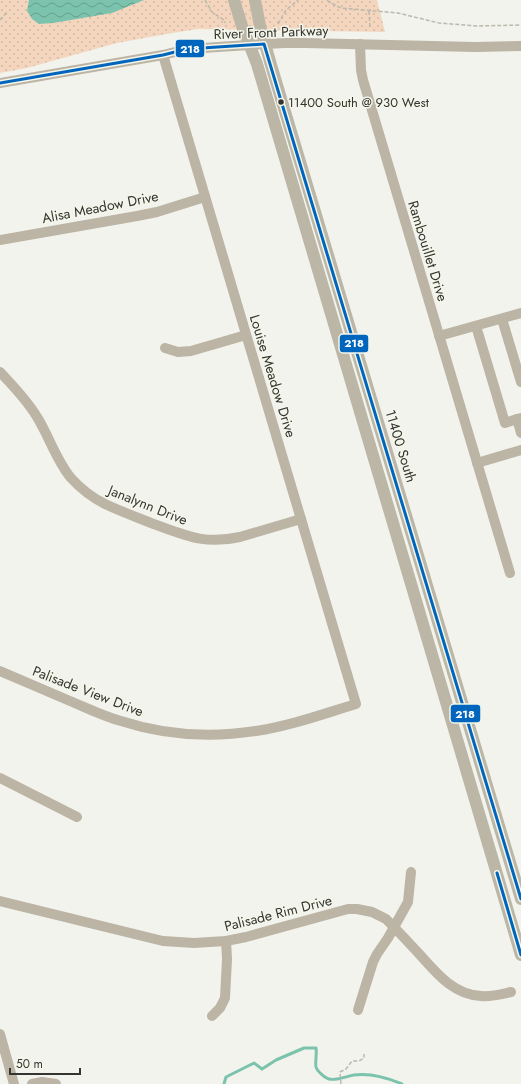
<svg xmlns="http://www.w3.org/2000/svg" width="521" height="1084" font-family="Jost,sans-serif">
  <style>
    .grass { fill: url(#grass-dots) }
    .water { fill: url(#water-waves) }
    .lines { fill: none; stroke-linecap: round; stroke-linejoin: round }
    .stream { stroke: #7cc3ad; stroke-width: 3 }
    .path { stroke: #bcb8ac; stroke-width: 1.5; stroke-dasharray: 4 2; stroke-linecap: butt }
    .minor { stroke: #bcb4a4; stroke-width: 10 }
    .major { stroke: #bcb6a6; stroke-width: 12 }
    .bus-1-casing { stroke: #f4f6ea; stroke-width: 6 }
    .bus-1 { stroke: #0065bd; stroke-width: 3 }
    .bus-dot { fill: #343430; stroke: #f4f6ea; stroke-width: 1.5 }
    .labels { text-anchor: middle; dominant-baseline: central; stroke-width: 3; stroke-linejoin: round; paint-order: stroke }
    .bus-label { font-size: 13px; fill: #343430; stroke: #f4f6ea; text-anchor: start }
    .street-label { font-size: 14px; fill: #343430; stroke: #f4f6ea }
    .line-badge { stroke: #f4f6ea; stroke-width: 1.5 }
    .badge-label { font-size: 11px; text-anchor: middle; font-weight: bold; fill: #fff }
  </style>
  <defs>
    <pattern id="grass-dots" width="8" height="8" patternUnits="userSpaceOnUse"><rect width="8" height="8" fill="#f4d6bf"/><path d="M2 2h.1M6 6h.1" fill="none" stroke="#d2b8a4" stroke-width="1.8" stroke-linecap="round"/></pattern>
    <pattern id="water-waves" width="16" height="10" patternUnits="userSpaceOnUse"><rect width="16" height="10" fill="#7cc3ad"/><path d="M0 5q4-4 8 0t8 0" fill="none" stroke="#669f8d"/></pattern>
  </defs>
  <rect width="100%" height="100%" fill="#f2f3ed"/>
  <path class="grass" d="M0 0H377L385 32 198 29 172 33 117 43 27 68 0 73Z"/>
  <path class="water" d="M29 0H144L112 13 53 23 39 24 32 19 27 11Z"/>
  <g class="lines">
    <path class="stream" d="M224 1084 226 1077 254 1063 262 1069 276 1060 304 1048H316C317 1054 315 1062 316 1067 317 1071 325 1078 329 1079 337 1081 347 1076 354 1075 369 1073 388 1078 402 1084"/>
    <g class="path">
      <path d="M205 0 212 12 224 20 225 23"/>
      <path d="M327 0 329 2 341 8 398 13 439 23 477 26 521 25"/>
      <path d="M369 11 370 29"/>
      <path d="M0 20 7 12"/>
      <path d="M278 24 286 10 298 0"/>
      <path d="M341 1084 340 1072 346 1069 352 1061H359L364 1058V1054"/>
    </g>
    <g class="minor">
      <path d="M360 44 361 70 363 80 510 573"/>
      <path d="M0 83 163 55 187 49 249 45 284 43H305L475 47 521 46"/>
      <path d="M0 240 137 216 157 212 205 197"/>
      <path d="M502 319 521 382"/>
      <path d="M476 326 505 423 517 419"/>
      <path d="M439 336 521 313"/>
      <path d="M165 348 178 352 191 351 246 335"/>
      <path d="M0 372C13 386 27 400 37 417 49 436 56 460 71 478 81 489 93 498 105 504 120 511 136 517 151 523 185 535 203 545 240 537L301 519"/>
      <path d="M521 418 517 419 521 433"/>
      <path d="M477 463 521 450"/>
      <path d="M0 671C23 681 47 691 70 701 87 708 103 716 121 721 164 735 211 738 256 731 290 726 323 714 356 704L163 55"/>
      <path d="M0 778 77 817"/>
      <path d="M0 901 163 941 194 943 226 941 246 937 348 909H357L372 912 386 919C398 931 410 944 422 957 438 975 455 995 481 996 491 997 502 994 511 992"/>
      <path d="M358 1010 373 962 377 954 388 938 408 902 411 872"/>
      <path d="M212 1016 220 1008 225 998 227 959 226 941"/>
      <path d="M0 1034 14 1084"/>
      <path d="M32 1084 42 1082 56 1084"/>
    </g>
    <g class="major">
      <path d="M234 0 242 26 257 64 521 955"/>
      <path d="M255 0 260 26 271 65 521 899"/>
    </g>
    <g class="bus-1-casing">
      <g id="bus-1">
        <path d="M0 83 163 55 187 49 264 44 521 899"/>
        <path d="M497 873 521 955"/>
      </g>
    </g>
    <use href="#bus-1" class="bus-1"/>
  </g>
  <circle class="bus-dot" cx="281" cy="102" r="3.5"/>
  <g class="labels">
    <g class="bus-label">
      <text x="288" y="102">11400 South @ 930 West</text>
    </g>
    <g class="street-label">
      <text transform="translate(271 32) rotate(-2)">River Front Parkway</text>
      <text transform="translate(100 207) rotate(-11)">Alisa Meadow Drive</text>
      <text transform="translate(428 251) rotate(73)">Rambouillet Drive</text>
      <text transform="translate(273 376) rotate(73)">Louise Meadow Drive</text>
      <text transform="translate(401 446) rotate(73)">11400 South</text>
      <text transform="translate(148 505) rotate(22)">Janalynn Drive</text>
      <text transform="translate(88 691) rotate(21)">Palisade View Drive</text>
      <text transform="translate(278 913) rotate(-14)">Palisade Rim Drive</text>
    </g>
  </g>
  <g class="line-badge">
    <rect x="175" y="39" width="30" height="19" rx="4" fill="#0065bd"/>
    <rect x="339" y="334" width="30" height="19" rx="4" fill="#0065bd"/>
    <rect x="450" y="704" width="31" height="19" rx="4" fill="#0065bd"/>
  </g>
  <g class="badge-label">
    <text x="190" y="53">218</text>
    <text x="354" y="347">218</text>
    <text x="465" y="718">218</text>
  </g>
  <path d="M10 1068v6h70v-6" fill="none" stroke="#343430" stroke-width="2"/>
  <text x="16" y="1068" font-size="12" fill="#343430" stroke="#f4f6ea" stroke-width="3" paint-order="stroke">50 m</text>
</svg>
